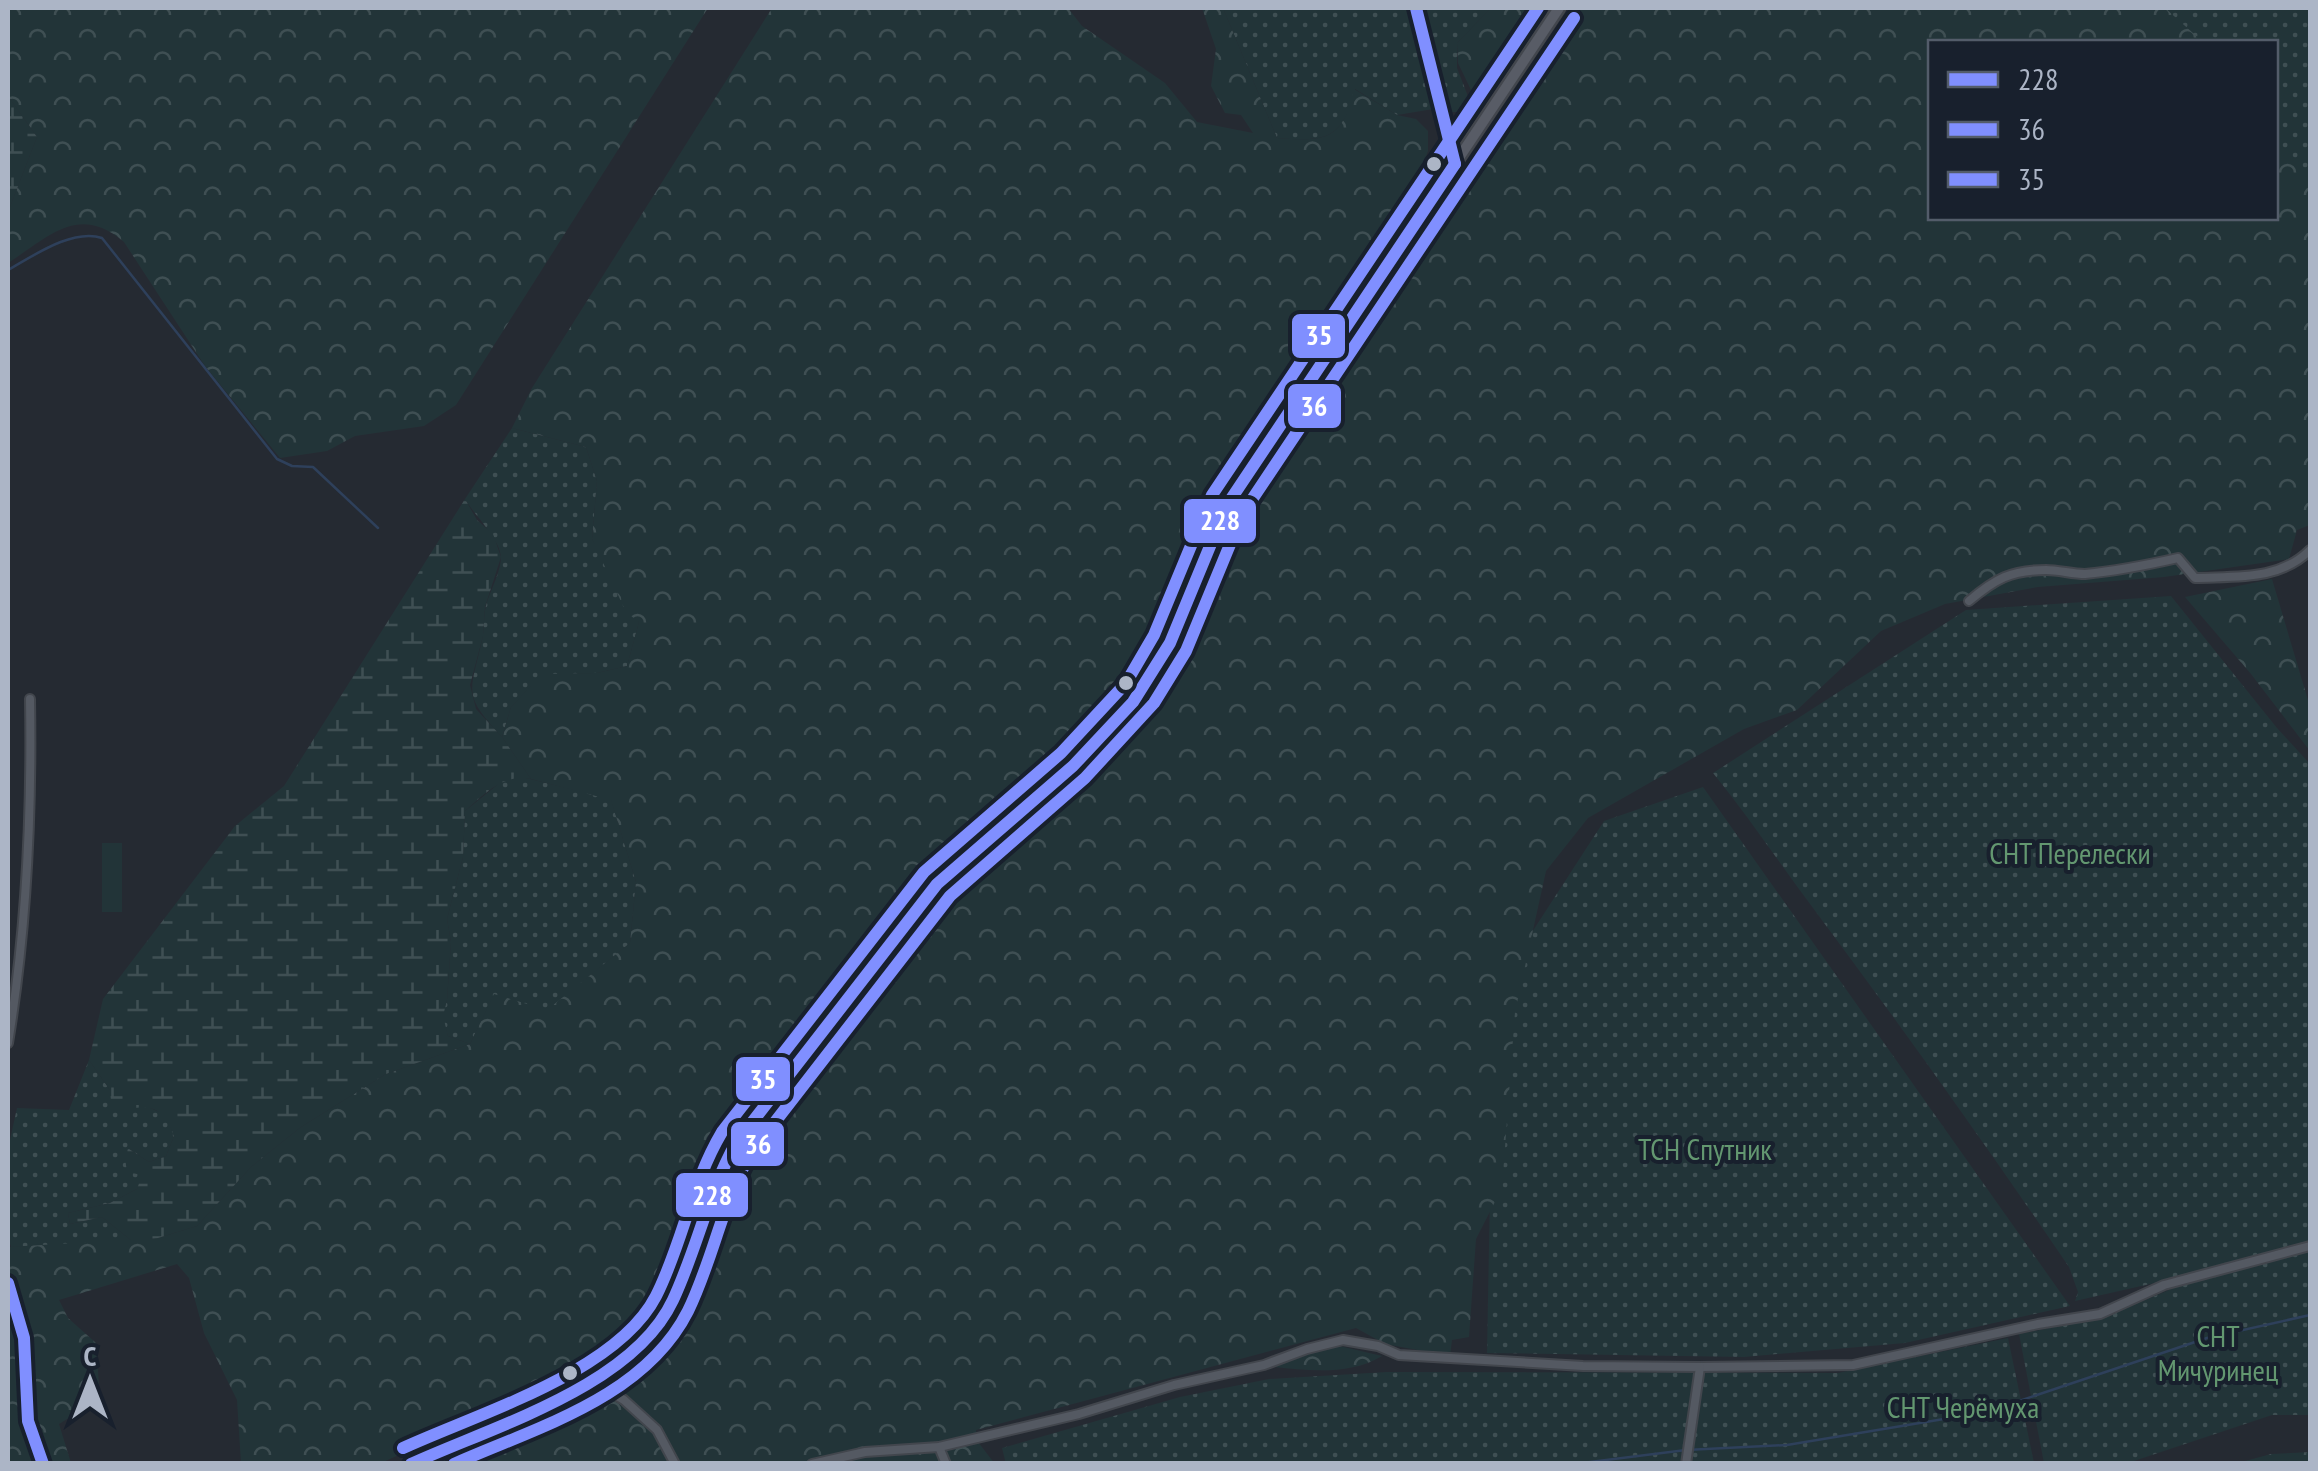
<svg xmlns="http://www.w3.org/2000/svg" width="2318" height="1471" font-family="'PT Sans Narrow',sans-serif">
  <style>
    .grass { fill: url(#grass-dots) }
    .forest { fill: url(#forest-crowns) }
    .wetland { fill: url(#wetland-marsh) }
    .park { fill: #223438 }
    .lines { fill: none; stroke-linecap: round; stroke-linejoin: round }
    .stream { stroke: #2e405b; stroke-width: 2.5 }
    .minor-casing { stroke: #42464d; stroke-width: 12 }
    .tertiary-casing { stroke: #42464d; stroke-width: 14 }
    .secondary-casing { stroke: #42464d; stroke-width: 15 }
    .minor { stroke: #545962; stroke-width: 8 }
    .tertiary { stroke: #545962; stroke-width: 9 }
    .secondary { stroke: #585c66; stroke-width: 10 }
    .bus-1-casing { stroke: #18202d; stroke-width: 20 }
    .bus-2-casing { stroke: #18202d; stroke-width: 20 }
    .bus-3-casing { stroke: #18202d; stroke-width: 20 }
    .bus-1 { stroke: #808fff; stroke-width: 12 }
    .bus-2 { stroke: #808fff; stroke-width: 12 }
    .bus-3 { stroke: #808fff; stroke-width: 12 }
    .bus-dot { fill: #acb5c6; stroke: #18202d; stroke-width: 4 }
    .labels { text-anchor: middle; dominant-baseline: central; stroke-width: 8; stroke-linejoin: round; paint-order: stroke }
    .park-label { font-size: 30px; fill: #639770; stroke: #18202d }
    .line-badge { stroke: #18202d; stroke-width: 4 }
    .badge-label { font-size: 28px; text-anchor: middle; font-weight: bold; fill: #fff }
  </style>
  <defs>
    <pattern id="grass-dots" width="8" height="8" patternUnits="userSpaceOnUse" patternTransform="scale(2.5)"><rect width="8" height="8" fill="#223438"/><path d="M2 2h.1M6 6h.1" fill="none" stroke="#3f4f53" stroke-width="1.8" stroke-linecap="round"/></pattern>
    <pattern id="forest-crowns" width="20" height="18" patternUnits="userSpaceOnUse" patternTransform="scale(2.5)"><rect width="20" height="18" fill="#223438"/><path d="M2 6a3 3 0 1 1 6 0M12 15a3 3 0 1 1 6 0" fill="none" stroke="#3f4f53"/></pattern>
    <pattern id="wetland-marsh" width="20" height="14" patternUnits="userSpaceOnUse" patternTransform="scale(2.5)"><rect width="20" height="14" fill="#223438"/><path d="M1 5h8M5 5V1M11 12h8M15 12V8" fill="none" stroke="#3f4f53"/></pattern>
  </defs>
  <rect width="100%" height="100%" fill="#252a32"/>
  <g class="grass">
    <path d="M1223 8H1409L1433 109 1397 115 1355 89C1343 140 1325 142 1277 138Z"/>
    <path d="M1424 8H1491L1457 43V68L1474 112H1451Z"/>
    <path d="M2162 8H2310V194L2276 151V42H2189Z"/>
    <path d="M512 428 586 447 597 481 592 539 639 622 627 666 597 673 542 675 511 707 502 737C462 694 470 694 482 640 485 627 483 614 487 602 491 589 501 571 501 557 500 539 475 516 465 499Z"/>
    <path d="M2171 596 2277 728 2310 764V1241L2274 1256 2075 1301 2078 1292 2069 1267C1986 1145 1901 1026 1813 908 1779 863 1749 817 1713 773L1966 610Z"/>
    <path d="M518 776 611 799 636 882 630 943 547 1011 494 995 470 1044 448 1036 442 1016 447 1000 451 942 447 919 463 857 465 811 502 781Z"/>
    <path d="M1703 787 2070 1306 1905 1343 1744 1357 1487 1353 1490 1194 1523 946 1604 821Z"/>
    <path d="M89 1060 110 1090 166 1115 174 1136 166 1156 149 1162 129 1149 139 1173 143 1175 137 1189 110 1203 68 1213 70 1224 102 1217 132 1241 11 1247 8 1237V1149L17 1108 69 1110Z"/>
    <path d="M2310 1249V1415H2272L2128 1463H2044L2019 1334 2103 1318 2195 1279Z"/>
    <path d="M2008 1338 2034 1463 1006 1464 1002 1448 1180 1397 1269 1379 1387 1372 1838 1373Z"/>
  </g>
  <g class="forest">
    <path d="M8 8H708L456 405 424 426 355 436 327 451 280 458 205 366 124 242C78 203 49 237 8 263V212L37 137 8 96Z"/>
    <path d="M772 8H1068L1082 26 1165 83 1197 122 1253 133 1241 115 1225 113 1211 86 1216 49 1202 8H1223L1277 138C1326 142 1343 140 1354 89L1397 115 1416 119 1428 131V151L1395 238 1203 515 1117 701 1072 747 933 866 802 1045 722 1146 699 1190 673 1284 655 1317 634 1345 553 1385 381 1463H241L237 1400 204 1333 189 1278 177 1264 59 1300 68 1318 96 1343 100 1399 59 1424 71 1463H8V1247L158 1238 197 1226 251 1167 301 1127 386 1074 470 1044 494 994 547 1010 630 943 636 882 611 800 531 779 502 737 511 707 542 674 597 673 627 666 639 622 626 612 592 539 597 481 586 447 512 428 532 388Z"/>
    <path d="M1491 8H1541L1482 96 1472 92 1458 63 1457 43Z"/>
    <path d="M1571 8H2165L2203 42H1930V218H2276V138L2310 186V525L2297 530 2289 559 2164 577 2038 587 1945 604 1881 631 1797 710 1744 729 1588 818 1546 871 1515 1012 1502 1188 1476 1239 1469 1337 1452 1340 1450 1356 1385 1344 1356 1328 976 1430 978 1442 995 1464 678 1463 659 1428 617 1392C644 1366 669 1332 684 1297 705 1247 716 1193 743 1146L941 899 1016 837 1139 721 1179 656 1199 615 1242 508Z"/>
    <path d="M2272 579 2310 707V751L2251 674 2185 597Z"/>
    <path d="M1331 1344 1382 1356C1351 1375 1310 1371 1275 1367Z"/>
    <path d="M610 1395 623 1403 655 1433 671 1463 436 1464 562 1406Z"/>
    <path d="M2310 1452V1463H2238L2271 1454Z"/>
  </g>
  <g class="wetland">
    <path d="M8 96 37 137 8 212Z"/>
    <path d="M465 499 477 520 493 534 501 557 485 607 483 636 470 685 476 709 502 737 531 779C503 773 485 794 465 811L463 857 447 919 451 942 447 1000 443 1016 448 1036 470 1044 386 1074 301 1127 251 1167 197 1226 158 1238 132 1241 102 1217 70 1224 68 1213 110 1203 137 1189 142 1175 127 1172 124 1151 129 1149 149 1162 166 1156 174 1136C160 1099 146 1107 112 1111L110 1090 89 1060 103 999 235 826 284 786Z"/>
  </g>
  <rect class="park" x="102" y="843" width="20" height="69"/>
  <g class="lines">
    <g class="stream">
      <path d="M8 270C33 256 73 228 102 238L277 459 292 466 313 467 378 528"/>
      <path d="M1574 1464 1686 1450 1787 1445 1962 1416 2013 1403 2207 1338 2310 1315"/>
    </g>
    <g class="minor-casing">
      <g id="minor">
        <path d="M1969 601C1995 579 2011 570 2046 570 2059 570 2072 574 2085 574 2117 571 2147 565 2178 558L2195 578C2236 576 2279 581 2310 550"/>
        <path d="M8 1043C27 928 32 815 30 699"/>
        <path d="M8 1283C14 1304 23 1324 25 1346 28 1388 20 1426 43 1464"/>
        <path d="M1700 1367 1853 1365 2038 1324 2100 1314 2164 1285 2310 1246"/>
        <path d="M594 1382 624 1400 657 1430 675 1464"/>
        <path d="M939 1447 946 1464"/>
        <path d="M812 1464 865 1452 939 1447 1079 1414 1174 1385 1264 1365 1307 1349 1343 1340 1378 1346 1399 1355 1583 1366 1700 1367 1686 1464"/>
      </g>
    </g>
    <g class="tertiary-casing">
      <path id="tertiary" d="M1416 8 1455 164"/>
    </g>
    <g class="secondary-casing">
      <path id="secondary" d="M410 1464C445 1448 480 1433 516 1417 577 1390 644 1367 673 1301 696 1249 705 1192 736 1143L937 884 1073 766 1111 728 1140 693 1170 643 1227 505 1559 8"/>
    </g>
    <use href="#minor" class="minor"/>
    <use href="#tertiary" class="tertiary"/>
    <use href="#secondary" class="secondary"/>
    <g class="bus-1-casing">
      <g id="bus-1">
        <path d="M1416 8 1455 164"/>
        <path d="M8 1283 24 1338 28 1421 43 1464"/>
        <path d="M411 1464C494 1426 633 1386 673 1300 697 1249 708 1193 736 1143L937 884 1073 766 1133 702 1170 643 1227 505 1455 164"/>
      </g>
    </g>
    <g class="bus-2-casing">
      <path id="bus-2" d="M454 1464C537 1427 644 1398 688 1311 713 1260 722 1203 751 1153L950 896 1085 778 1154 703 1186 651 1243 513 1574 18"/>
    </g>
    <g class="bus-3-casing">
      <path id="bus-3" d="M403 1448C479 1413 617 1372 656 1296 683 1243 691 1184 722 1132L924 872 1061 753 1126 683 1154 635 1212 495 1538 8"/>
    </g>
    <use href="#bus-1" class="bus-1"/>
    <use href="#bus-2" class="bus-2"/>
    <use href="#bus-3" class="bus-3"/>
  </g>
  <g class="bus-dot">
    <circle cx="1434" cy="164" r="9"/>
    <circle cx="1126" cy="683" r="9"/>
    <circle cx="570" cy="1373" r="9"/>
  </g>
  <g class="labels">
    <g class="park-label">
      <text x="2070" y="852">СНТ Перелески</text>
      <text x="1705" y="1148">ТСН Спутник</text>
      <text x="2218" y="1335">СНТ<tspan x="2218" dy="34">Мичуринец</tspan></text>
      <text x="1963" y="1406">СНТ Черёмуха</text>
    </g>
  </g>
  <g class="line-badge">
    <rect x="1290" y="312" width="57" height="48" rx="10" fill="#808fff"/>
    <rect x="1286" y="382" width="57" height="48" rx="10" fill="#808fff"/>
    <rect x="1182" y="497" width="76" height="48" rx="10" fill="#808fff"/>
    <rect x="734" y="1055" width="58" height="48" rx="10" fill="#808fff"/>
    <rect x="729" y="1120" width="57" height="48" rx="10" fill="#808fff"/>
    <rect x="674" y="1171" width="76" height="48" rx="10" fill="#808fff"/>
  </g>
  <g class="badge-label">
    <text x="1319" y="345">35</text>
    <text x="1314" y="416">36</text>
    <text x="1220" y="530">228</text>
    <text x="763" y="1089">35</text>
    <text x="758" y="1154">36</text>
    <text x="712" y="1205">228</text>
  </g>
  <rect width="2318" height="1471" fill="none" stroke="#acb5c6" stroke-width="20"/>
  <rect x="1928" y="40" width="350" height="180" fill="#18202d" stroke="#535c6a" stroke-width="2.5"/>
  <rect x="1948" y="72" width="50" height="15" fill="#808fff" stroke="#535c6a" stroke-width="2.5"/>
  <text x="2018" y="90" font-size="30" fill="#acb5c6">228</text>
  <rect x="1948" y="122" width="50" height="15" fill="#808fff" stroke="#535c6a" stroke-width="2.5"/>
  <text x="2018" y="140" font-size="30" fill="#acb5c6">36</text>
  <rect x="1948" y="172" width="50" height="15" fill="#808fff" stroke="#535c6a" stroke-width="2.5"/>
  <text x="2018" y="190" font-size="30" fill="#acb5c6">35</text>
  <g transform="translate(90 1381)" stroke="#18202d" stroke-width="8" paint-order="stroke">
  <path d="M0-8L18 38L0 25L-18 38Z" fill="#acb5c6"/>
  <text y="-15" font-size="28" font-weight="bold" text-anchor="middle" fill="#acb5c6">С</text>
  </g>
</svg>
